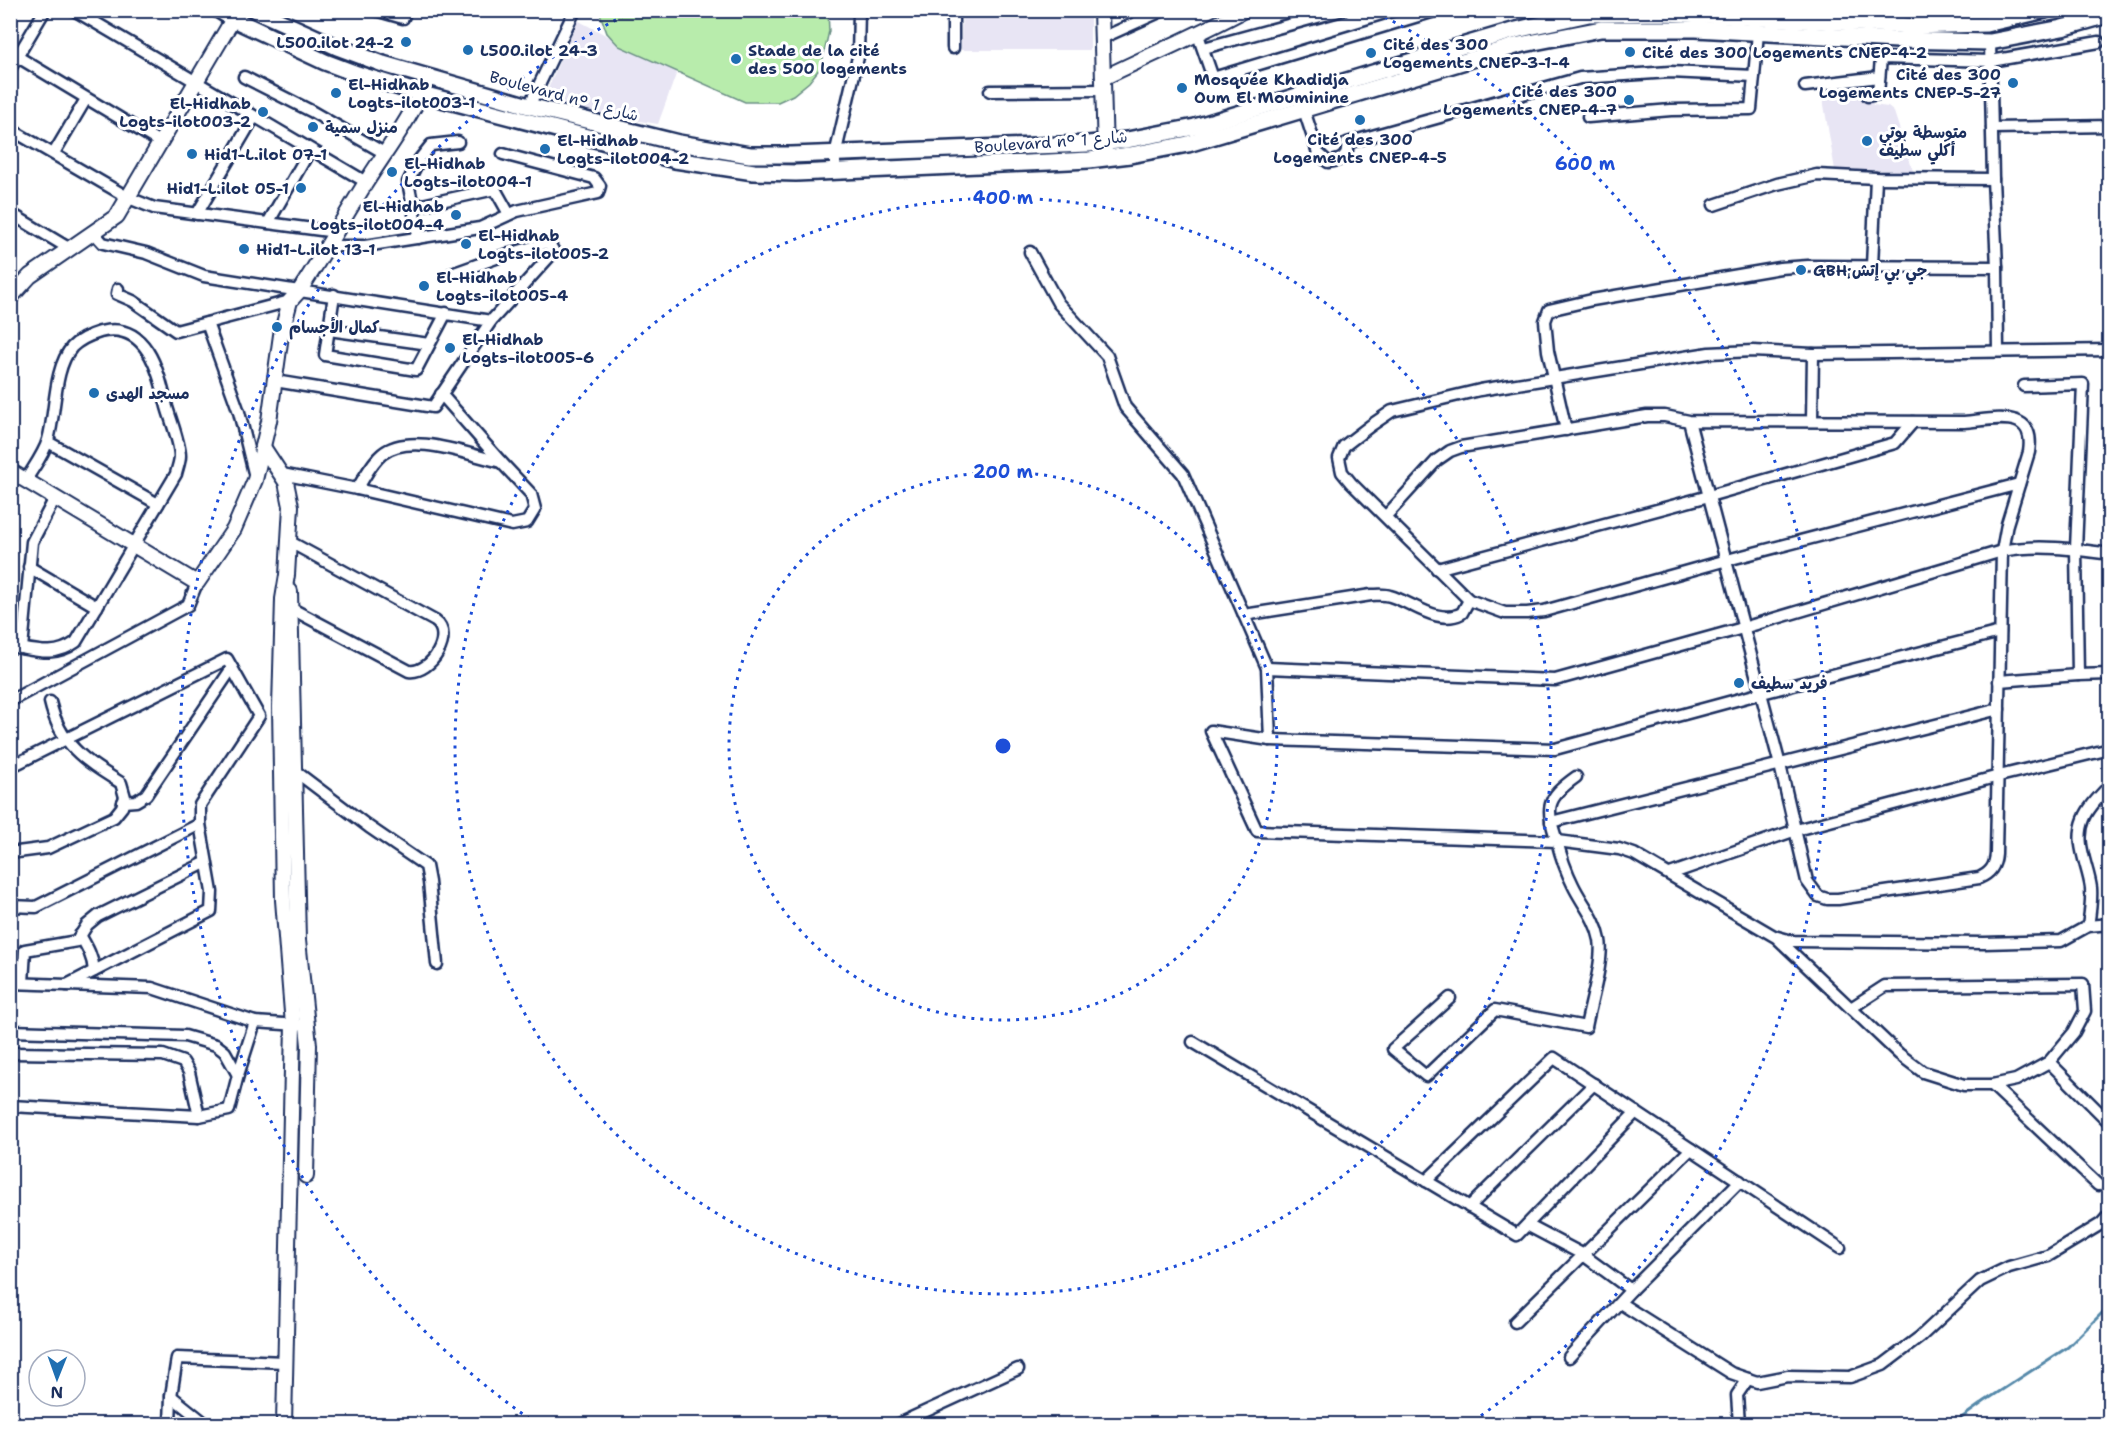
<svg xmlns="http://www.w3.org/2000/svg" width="2120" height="1435" font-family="'Shantell Sans','Playpen Sans Arabic',sans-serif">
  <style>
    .built { fill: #e8e5f4 }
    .green { fill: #b8ecac; stroke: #6a8e85; stroke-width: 1.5 }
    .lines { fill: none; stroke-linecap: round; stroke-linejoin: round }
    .stream { stroke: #5589aa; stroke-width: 3 }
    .minor-casing { stroke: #1b2f5e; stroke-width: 15 }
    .tertiary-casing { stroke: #1b2f5e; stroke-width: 18 }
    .secondary-casing { stroke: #1b2f5e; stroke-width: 20 }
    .minor { stroke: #fff; stroke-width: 10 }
    .tertiary { stroke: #fff; stroke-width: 14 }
    .secondary { stroke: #fff; stroke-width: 15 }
    .ring { fill: none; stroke: #1d4ed8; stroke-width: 3; stroke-dasharray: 3 6 }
    .poi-dot { fill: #1f6fb2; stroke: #fff; stroke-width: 2 }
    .labels { text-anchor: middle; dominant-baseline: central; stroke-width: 6; stroke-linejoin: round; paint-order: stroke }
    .poi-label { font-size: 16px; font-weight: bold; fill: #1b2f5e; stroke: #fff; text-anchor: start }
    .street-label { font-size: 16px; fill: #1b2f5e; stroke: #fff }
    .centre { fill: #1d4ed8; stroke: #fff; stroke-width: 3 }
    .ring-label { font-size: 18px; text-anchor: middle; font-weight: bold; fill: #1d4ed8; stroke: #fff; stroke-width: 6; stroke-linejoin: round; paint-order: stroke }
  </style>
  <rect width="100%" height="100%" fill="#fff"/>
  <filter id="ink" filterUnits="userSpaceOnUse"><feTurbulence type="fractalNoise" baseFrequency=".0167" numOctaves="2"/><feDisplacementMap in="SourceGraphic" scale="12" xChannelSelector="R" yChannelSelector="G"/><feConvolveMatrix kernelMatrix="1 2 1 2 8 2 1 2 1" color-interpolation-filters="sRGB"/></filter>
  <g filter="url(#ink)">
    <g class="built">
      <path d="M962 11H1090V50H961Z"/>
      <path d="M577 20 642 54 678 69 658 124 541 105Z"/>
      <path d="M1870 93 1873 105 1888 107 1894 112 1913 171 1835 170 1823 99Z"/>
    </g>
    <path class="green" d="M599 11H828L829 31 821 67 809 82 793 95 778 102H745L619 46 607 33Z"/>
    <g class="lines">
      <path class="stream" d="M1953 1424 1985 1401 2068 1347 2110 1305"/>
      <g class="minor-casing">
        <g id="minor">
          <path d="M74 10 366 182"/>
          <path d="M375 10 403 18 406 10"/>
          <path d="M953 10V48"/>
          <path d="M1198 35 1213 78 1438 10"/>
          <path d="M1102 38 1164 10"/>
          <path d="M1204 48 1343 10"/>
          <path d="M18 57 161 143"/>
          <path d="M10 69 45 10"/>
          <path d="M244 77 311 111 386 154"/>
          <path d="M1805 86 1879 77"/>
          <path d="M990 91 1104 90"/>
          <path d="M1868 96 1878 94 1881 58 1991 61 2099 42"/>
          <path d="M529 106 575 10"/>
          <path d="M1304 110 1318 153 1328 162C1341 161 1349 157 1347 143L1580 78 1670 72 1754 76"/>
          <path d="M1588 117 1671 110 1751 109 1758 33"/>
          <path d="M1992 128 2110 126"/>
          <path d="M10 129 129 198 154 208 336 232"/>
          <path d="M54 153 86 99"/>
          <path d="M835 173V155L858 57 859 10"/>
          <path d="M1993 179 1997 267"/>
          <path d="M1714 205 1777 184 1817 175 1876 178 1993 179 1990 42"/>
          <path d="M413 207 408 182 419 160 431 145 458 142"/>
          <path d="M10 213 70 249"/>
          <path d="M197 214 254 117"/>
          <path d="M268 223 310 150"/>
          <path d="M94 233 103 243 146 253 204 276 491 321 433 407 275 381"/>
          <path d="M418 238 413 207 495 189 509 214"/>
          <path d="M328 246H365L480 228 517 211 598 193 600 186 594 178 503 154"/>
          <path d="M1030 252 1058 303 1107 356 1125 407 1183 474 1267 668 1270 740 1211 731 1257 831 1557 841C1561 857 1566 871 1573 885 1582 904 1596 918 1600 940 1604 960 1590 1005 1586 1027L1495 1010 1426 1076 1393 1049 1450 998"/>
          <path d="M1872 266 1876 178"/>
          <path d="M446 276 499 257 546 243 550 245 553 250 550 256 491 321"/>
          <path d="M118 289 117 294 133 301 176 331 290 301"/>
          <path d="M334 295 325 355 416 370 446 313"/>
          <path d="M207 323 239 412 255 477"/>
          <path d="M329 330 429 344"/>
          <path d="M2024 386 2083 384 2076 549 2078 675 2110 674"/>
          <path d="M1812 420 1813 354"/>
          <path d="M1566 430 1548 351 1545 321 1549 310 1592 300 1780 268 1808 266 1997 267 1998 351"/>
          <path d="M48 442 158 504"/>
          <path d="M282 474 357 489 512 525 527 522 535 509 531 494 501 462 441 394"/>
          <path d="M2019 484 1727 560 1544 611 1527 613H1505L1469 600 1351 483 1342 472 1339 458 1344 446 1370 426 1392 411 1480 390 1709 353 1753 351 1813 354 2110 350"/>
          <path d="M357 489C365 477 371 463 382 454 410 431 468 455 501 462"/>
          <path d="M1386 516 1437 460 1450 451 1461 447 1647 416H1665L1689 421 1964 422C1993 420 2036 407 2029 452L2007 524 2002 551 1996 854C1995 867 1990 873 1979 878L1838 899H1827L1818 896 1807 881 1780 765 1689 421"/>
          <path d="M290 542 435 621C455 635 431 674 409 671L292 609"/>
          <path d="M29 567 97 607"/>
          <path d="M1437 569 1709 496 1895 443 1913 422"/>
          <path d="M1244 615 1371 595C1377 595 1384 594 1390 596 1412 602 1438 626 1462 613L1469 600"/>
          <path d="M10 646C35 650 54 658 76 642L176 474C177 469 180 462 180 456 180 443 171 421 167 407 159 374 148 320 100 332 90 335 80 339 72 347 53 369 56 413 48 440 44 454 33 468 26 480"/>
          <path d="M22 648 32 542 55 498"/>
          <path d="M1267 668 1555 680 1743 628 2002 551C2037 544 2074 549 2110 554"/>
          <path d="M1999 681 2078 675"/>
          <path d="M10 701 188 605 197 583"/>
          <path d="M1270 740 1555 749 1762 693 2000 632"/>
          <path d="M10 767 227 659 259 716 200 805V824L212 892 211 911 67 985"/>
          <path d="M295 771 369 827 426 866 429 882 437 964"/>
          <path d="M1576 777C1545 799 1546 808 1557 841L1619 849 1634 854 1774 936 1792 941 1984 943 2061 941 2088 926C2090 913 2092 901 2091 888 2088 865 2074 843 2084 819 2089 806 2101 795 2110 785"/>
          <path d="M123 802 136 801 146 795 232 668"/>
          <path d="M1551 822 1999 709"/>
          <path d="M10 853 48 848 114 817 122 807 125 797 121 783C86 761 60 746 50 702"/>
          <path d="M1670 874 1796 830 1999 776 2110 749"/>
          <path d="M10 906 36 907 200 824"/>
          <path d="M2088 926 2110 924"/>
          <path d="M80 935C87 947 93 957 94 971"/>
          <path d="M1777 938 1899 1054 1923 1072 1964 1085H1992L2016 1080 2049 1062 2074 1032 2085 1011 2083 984 1885 986 1851 1008"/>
          <path d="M10 983 152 988 255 1022 298 1025"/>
          <path d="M23 983 25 950 77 941 87 925 98 916 205 863"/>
          <path d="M10 1031 185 1036 216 1045 225 1052 238 1075"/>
          <path d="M1193 1042 1517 1235 1636 1112"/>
          <path d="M10 1053 163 1055 183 1062 189 1072 199 1116"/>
          <path d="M2049 1062 2110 1123"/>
          <path d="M1992 1085 2098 1185"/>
          <path d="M10 1106 199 1116 229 1110 238 1075 255 1022"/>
          <path d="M1426 1181 1554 1058 1840 1248"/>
          <path d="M1469 1207 1594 1084"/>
          <path d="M1527 1225 1582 1254 1631 1290"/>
          <path d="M1620 1303 1731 1373 1757 1382 1788 1376 1850 1377 1883 1365 1920 1337 1980 1281 2009 1267 2048 1256 2101 1224 2110 1214"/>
          <path d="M1515 1322 1691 1149"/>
          <path d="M1569 1357 1631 1290 1740 1181"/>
          <path d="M171 1396 206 1424"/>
          <path d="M170 1424 171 1396 177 1358 285 1362"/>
          <path d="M898 1424 1018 1369"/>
          <path d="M1739 1424 1737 1395 1748 1379"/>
        </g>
      </g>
      <g class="tertiary-casing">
        <g id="tertiary">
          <path d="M1101 10 1105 153"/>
          <path d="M1103 78C1150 55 1198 35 1244 10"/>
          <path d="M10 298 30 276 117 216 233 19V10"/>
          <path d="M263 447 286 482 291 506 287 575 283 599 280 707 283 900 293 1025 284 1424"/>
          <path d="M10 471 197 583 234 529 255 480 269 421 281 335 290 301 300 290C323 255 343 219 365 184 387 149 413 116 428 77"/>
          <path d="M290 591 298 940 309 1045 306 1176"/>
        </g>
      </g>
      <g class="secondary-casing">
        <g id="secondary">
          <path d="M219 10 233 19 325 62 357 74 422 94 675 160 754 172 796 173 1049 162 1089 160 1130 155 1188 144 1519 45 1601 29H1696L1897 40 1990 42 2062 28 2108 15"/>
          <path d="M255 10 337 47 383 64 529 106 679 143 750 155H791L1088 144 1127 140 1195 127 1465 45 1516 30 1589 14 1666 13 1911 26 1986 24 2045 10"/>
        </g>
      </g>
      <use href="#minor" class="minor"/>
      <use href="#tertiary" class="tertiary"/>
      <use href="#secondary" class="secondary"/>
    </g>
  </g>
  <g class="ring">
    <circle cx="1003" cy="746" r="274"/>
    <circle cx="1003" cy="746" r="548"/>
    <path d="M537 1424A823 823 0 0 1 629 13M1377 13A823 823 0 0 1 1469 1424"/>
  </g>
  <g class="poi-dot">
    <circle cx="406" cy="42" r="6"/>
    <circle cx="468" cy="50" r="6"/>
    <circle cx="1630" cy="52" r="6"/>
    <circle cx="1371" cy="53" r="6"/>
    <circle cx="736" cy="59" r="6"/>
    <circle cx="2013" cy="83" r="6"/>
    <circle cx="1182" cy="88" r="6"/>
    <circle cx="336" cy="93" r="6"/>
    <circle cx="1629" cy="100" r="6"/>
    <circle cx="263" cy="112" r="6"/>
    <circle cx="1360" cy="120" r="6"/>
    <circle cx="313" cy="127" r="6"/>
    <circle cx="1867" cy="141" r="6"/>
    <circle cx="545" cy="149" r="6"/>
    <circle cx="192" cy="154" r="6"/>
    <circle cx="392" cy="172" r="6"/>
    <circle cx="301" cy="188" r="6"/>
    <circle cx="456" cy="215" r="6"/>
    <circle cx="466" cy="244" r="6"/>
    <circle cx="244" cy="249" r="6"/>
    <circle cx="1801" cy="270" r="6"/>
    <circle cx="424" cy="286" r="6"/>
    <circle cx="277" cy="327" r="6"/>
    <circle cx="450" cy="348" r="6"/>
    <circle cx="94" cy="393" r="6"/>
    <circle cx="1739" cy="683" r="6"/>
  </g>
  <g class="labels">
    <g class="poi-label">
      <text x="394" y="42" text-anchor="end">L500.ilot 24-2</text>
      <text x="1383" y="44">Cité des 300<tspan x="1383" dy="18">Logements CNEP-3-1-4</tspan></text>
      <text x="480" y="50">L500.ilot 24-3</text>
      <text x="748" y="50">Stade de la cité<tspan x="748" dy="18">des 500 logements</tspan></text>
      <text x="1642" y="52">Cité des 300 Logements CNEP-4-2</text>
      <text x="2001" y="74" text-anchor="end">Cité des 300<tspan x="2001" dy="18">Logements CNEP-5-27</tspan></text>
      <text x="1194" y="79">Mosquée Khadidja<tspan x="1194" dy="18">Oum El Mouminine</tspan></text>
      <text x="348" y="84">El-Hidhab<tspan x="348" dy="18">Logts-ilot003-1</tspan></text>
      <text x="1617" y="91" text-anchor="end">Cité des 300<tspan x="1617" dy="18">Logements CNEP-4-7</tspan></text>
      <text x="251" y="103" text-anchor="end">El-Hidhab<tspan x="251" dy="18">Logts-ilot003-2</tspan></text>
      <text x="325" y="127">منزل سمية</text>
      <text x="1879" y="132">متوسطة بوتي<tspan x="1879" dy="18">أكلي سطيف</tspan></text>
      <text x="1360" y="139" text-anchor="middle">Cité des 300<tspan x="1360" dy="18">Logements CNEP-4-5</tspan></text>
      <text x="557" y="140">El-Hidhab<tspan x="557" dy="18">Logts-ilot004-2</tspan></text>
      <text x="204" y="154">Hid1-L.ilot 07-1</text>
      <text x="404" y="163">El-Hidhab<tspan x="404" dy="18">Logts-ilot004-1</tspan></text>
      <text x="289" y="188" text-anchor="end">Hid1-L.ilot 05-1</text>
      <text x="444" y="206" text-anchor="end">El-Hidhab<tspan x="444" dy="18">Logts-ilot004-4</tspan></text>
      <text x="478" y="235">El-Hidhab<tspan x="478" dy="18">Logts-ilot005-2</tspan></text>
      <text x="256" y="249">Hid1-L.ilot 13-1</text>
      <text x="1813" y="270">GBH;جي بي إتش</text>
      <text x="436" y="277">El-Hidhab<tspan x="436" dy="18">Logts-ilot005-4</tspan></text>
      <text x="289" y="327">كمال الأجسام</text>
      <text x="462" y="339">El-Hidhab<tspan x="462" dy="18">Logts-ilot005-6</tspan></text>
      <text x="106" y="393">مسجد الهدى</text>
      <text x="1751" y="683">فريد سطيف</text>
    </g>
    <g class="street-label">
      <text transform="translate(564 96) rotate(15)">Boulevard n° شارع 1</text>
      <text transform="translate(1051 142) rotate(-4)">Boulevard n° شارع 1</text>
    </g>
  </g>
  <circle cx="1003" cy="746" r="9" class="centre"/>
  <g class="ring-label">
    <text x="1585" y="170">600 m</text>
    <text x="1003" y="204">400 m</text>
    <text x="1003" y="478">200 m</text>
  </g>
  <rect width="2120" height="1435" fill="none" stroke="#fff" stroke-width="36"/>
  <rect x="18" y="18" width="2084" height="1399" fill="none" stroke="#1b2f5e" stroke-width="2" filter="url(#ink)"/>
  <g transform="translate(57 1378) rotate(181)"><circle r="28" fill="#ffffff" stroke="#a4acbf" stroke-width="1.5"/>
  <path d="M0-4.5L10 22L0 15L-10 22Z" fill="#1f6fb2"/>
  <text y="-9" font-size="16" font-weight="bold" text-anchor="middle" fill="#1b2f5e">N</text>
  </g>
</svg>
